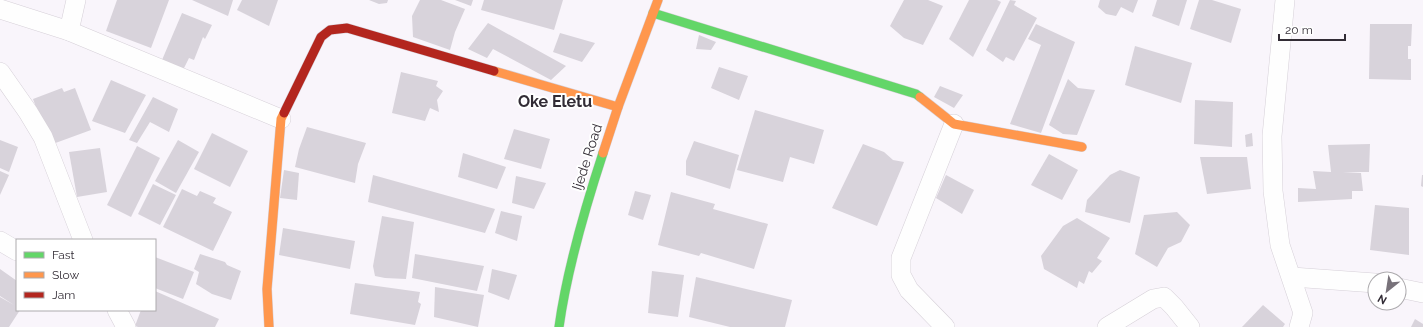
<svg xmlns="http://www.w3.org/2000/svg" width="1423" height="327" font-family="Raleway,sans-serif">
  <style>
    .building { fill: #d8d3db }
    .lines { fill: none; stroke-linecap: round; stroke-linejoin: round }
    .street-casing { stroke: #d6d0d8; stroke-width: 20 }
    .fast-casing { stroke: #d6d0d8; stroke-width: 10 }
    .slow-casing { stroke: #d6d0d8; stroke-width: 10 }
    .jam-casing { stroke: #d6d0d8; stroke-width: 10 }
    .street { stroke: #fefefe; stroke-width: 19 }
    .fast { stroke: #63d668; stroke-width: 9 }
    .slow { stroke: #ff974d; stroke-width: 9 }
    .jam { stroke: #b3261e; stroke-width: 9 }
    .labels { text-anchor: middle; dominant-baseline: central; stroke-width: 4; stroke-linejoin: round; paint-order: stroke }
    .street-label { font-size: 14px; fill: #322c35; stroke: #fff }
    .quarter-label { font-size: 16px; font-weight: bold; fill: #322c35; stroke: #fff }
  </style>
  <rect width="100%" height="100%" fill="#f9f5fb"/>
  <g class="building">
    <path d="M117 0H169L151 48 106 31Z"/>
    <path d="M192 0H233L228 16Z"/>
    <path d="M242 0H278L269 26 237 10Z"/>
    <path d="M369 0H388L387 3 379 4Z"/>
    <path d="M420 0H441L465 9 455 32 450 50 413 37 412 16Z"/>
    <path d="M455 0H473L471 6Z"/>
    <path d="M484 0H563L554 30 481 10Z"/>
    <path d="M904 0H928L943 6 923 45 904 38 890 26Z"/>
    <path d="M969 0H997L1001 2 973 57 949 39Z"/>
    <path d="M1010 0 1016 1 1014 5 1037 18 1014 61 1006 57 1003 62 986 50Z"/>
    <path d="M1100 0H1138L1133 13 1121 7 1116 16 1106 14 1098 7Z"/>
    <path d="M1157 0H1187L1179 26 1152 16Z"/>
    <path d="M1199 0H1212L1241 9 1231 43 1190 29Z"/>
    <path d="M182 13 212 25 205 39 203 37 194 60 189 58 183 70 162 60Z"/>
    <path d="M488 23 566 66 551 80 493 49 487 58 468 49Z"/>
    <path d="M1036 24 1075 42 1041 133 1010 124 1041 45 1028 39Z"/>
    <path d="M1370 24H1412L1411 46H1408V59H1411V80L1369 79Z"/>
    <path d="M560 33 595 43 582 62 553 52Z"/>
    <path d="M699 35 716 42 711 50 696 49Z"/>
    <path d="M1135 46 1192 63 1181 103 1125 85Z"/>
    <path d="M719 67 748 76 739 100 711 88Z"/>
    <path d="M401 72 438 81 436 86 443 91 437 100 439 112 430 108 425 121 392 113Z"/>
    <path d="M1068 79 1078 88 1095 90 1077 135 1063 134 1049 125Z"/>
    <path d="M111 80 146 95 125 133 92 121Z"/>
    <path d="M940 86 963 95 954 108 934 97Z"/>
    <path d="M62 88 64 92 75 88 91 130 50 145 33 99Z"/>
    <path d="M153 97 178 109 169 132 150 122 137 143 129 140Z"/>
    <path d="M1195 100 1233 102 1232 147 1194 144Z"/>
    <path d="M755 110 824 130 814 164 790 157 783 182 737 170Z"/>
    <path d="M307 127 366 143 358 164 355 183 295 167 299 149Z"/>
    <path d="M514 129 550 139 541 169 504 159Z"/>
    <path d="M212 133 248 151 230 187 194 169Z"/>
    <path d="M1252 133 1253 146 1246 147 1245 135Z"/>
    <path d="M0 140 18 147 9 172 0 168Z"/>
    <path d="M178 140 199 152 176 193 155 181Z"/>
    <path d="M694 141 739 155 730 189 686 175V161Z"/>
    <path d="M863 144 884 152 893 160 904 162 877 226 832 208Z"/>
    <path d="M1370 144 1369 172H1343L1361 173 1363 191H1352V199L1298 202V188L1316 189 1313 171 1331 172 1328 145Z"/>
    <path d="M137 146 160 158 131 217 107 205Z"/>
    <path d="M100 148 107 192 77 197 69 152Z"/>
    <path d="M463 153 506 167 497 189 458 177Z"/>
    <path d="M1049 154 1078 170 1062 200 1031 185Z"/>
    <path d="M1200 157H1247L1251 189 1207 194Z"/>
    <path d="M284 170 299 173 297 200 280 198Z"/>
    <path d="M1120 170 1140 177 1130 223 1085 212 1087 200 1110 175Z"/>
    <path d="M0 171 9 175 0 195Z"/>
    <path d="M373 175 495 209 485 233 368 202Z"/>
    <path d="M946 175 974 190 962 214 936 198Z"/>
    <path d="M1422 175H1423V187L1421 186Z"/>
    <path d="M516 176 546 183 534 209 512 203Z"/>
    <path d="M153 184 176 195 160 225 138 214Z"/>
    <path d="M182 189 197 196 200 191 216 198 213 203 232 212 213 251 163 227Z"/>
    <path d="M635 191 651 195 643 220 628 215Z"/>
    <path d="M671 192 715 204 713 209 768 224 754 269 701 253 699 256 658 245Z"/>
    <path d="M1375 205 1409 208V255L1370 250Z"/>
    <path d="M501 211 522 216 517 241 495 233Z"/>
    <path d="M1177 212 1190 225 1181 242 1168 248 1157 267 1135 254 1144 215Z"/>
    <path d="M382 216 414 222 406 279 385 278 375 276 373 266Z"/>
    <path d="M1077 218 1110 238 1097 258 1102 261 1092 273 1089 271 1084 284 1079 281 1077 288 1044 269 1041 256 1063 226Z"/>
    <path d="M283 228 355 241 350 269 279 255Z"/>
    <path d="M200 254 225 262 227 265 241 271 231 300 212 294 196 284 199 272 194 269Z"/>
    <path d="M415 254 484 266 477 291 412 278Z"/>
    <path d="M155 257 194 272 183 299 155 288Z"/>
    <path d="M0 269 17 281V310H20L9 327H0V297L14 305 0 296Z"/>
    <path d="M492 269 517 275 509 300 488 292Z"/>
    <path d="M652 271 684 275 678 317 648 313Z"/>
    <path d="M696 277 792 300 785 327H730L689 317Z"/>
    <path d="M355 283 420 292 418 302 421 304 415 325 350 314Z"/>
    <path d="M435 287 484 295 478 327 434 317Z"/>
    <path d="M155 291 219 319 215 327H138L135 326 141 310H155Z"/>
    <path d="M1263 305 1285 324 1283 327H1242Z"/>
    <path d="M1415 319 1423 324V327H1411Z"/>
  </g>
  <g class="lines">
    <g class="street-casing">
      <g id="street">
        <path d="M1285 0 1272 136 1273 191 1280 245 1303 313 1299 327"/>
        <path d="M0 9 69 31 281 119"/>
        <path d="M69 31 76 0"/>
        <path d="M0 72 28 112 43 137 83 240"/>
        <path d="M0 241 17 251"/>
        <path d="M1292 277 1375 283"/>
        <path d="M1399 288 1423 293"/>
        <path d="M117 310 126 327"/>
        <path d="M945 327 909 290 901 275V258L954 124"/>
        <path d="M1107 327 1153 299 1164 297 1174 307 1190 327"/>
      </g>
    </g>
    <g class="fast-casing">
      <g id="fast">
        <path d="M653 13 916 94 920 97"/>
        <path d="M559 327C567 269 585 208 603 153"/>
      </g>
    </g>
    <g class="slow-casing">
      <g id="slow">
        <path d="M494 71 618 107"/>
        <path d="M920 97 954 124 1082 147"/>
        <path d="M603 153 618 107 658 0"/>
        <path d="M269 327 267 289 281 119 284 113"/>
      </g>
    </g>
    <g class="jam-casing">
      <path id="jam" d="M284 113 321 37 330 30 347 28 494 71"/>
    </g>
    <use href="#street" class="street"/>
    <use href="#fast" class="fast"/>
    <use href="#slow" class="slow"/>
    <use href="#jam" class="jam"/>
  </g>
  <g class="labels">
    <g class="street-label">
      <text transform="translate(587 157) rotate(-72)">Ijede Road</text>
    </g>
    <g class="quarter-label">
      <text x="555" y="101">Oke Eletu</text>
    </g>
  </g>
  <rect x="16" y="239" width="140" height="72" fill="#ffffff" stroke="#adabae"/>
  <rect x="24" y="252" width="20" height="6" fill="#63d668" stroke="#adabae"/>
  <text x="52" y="259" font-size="12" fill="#322c35">Fast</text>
  <rect x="24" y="272" width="20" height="6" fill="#ff974d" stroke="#adabae"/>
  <text x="52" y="279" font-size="12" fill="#322c35">Slow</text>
  <rect x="24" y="292" width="20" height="6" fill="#b3261e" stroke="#adabae"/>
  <text x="52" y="299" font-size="12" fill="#322c35">Jam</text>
  <g transform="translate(1387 291) rotate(210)"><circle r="19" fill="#ffffff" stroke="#adabae"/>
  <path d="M0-3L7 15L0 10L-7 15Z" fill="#78727a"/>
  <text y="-6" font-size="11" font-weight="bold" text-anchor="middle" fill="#322c35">N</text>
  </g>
  <path d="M1279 34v6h66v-6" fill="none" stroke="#322c35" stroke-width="2"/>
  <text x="1285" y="34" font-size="12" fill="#322c35" stroke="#ffffff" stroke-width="3" paint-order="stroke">20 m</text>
</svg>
